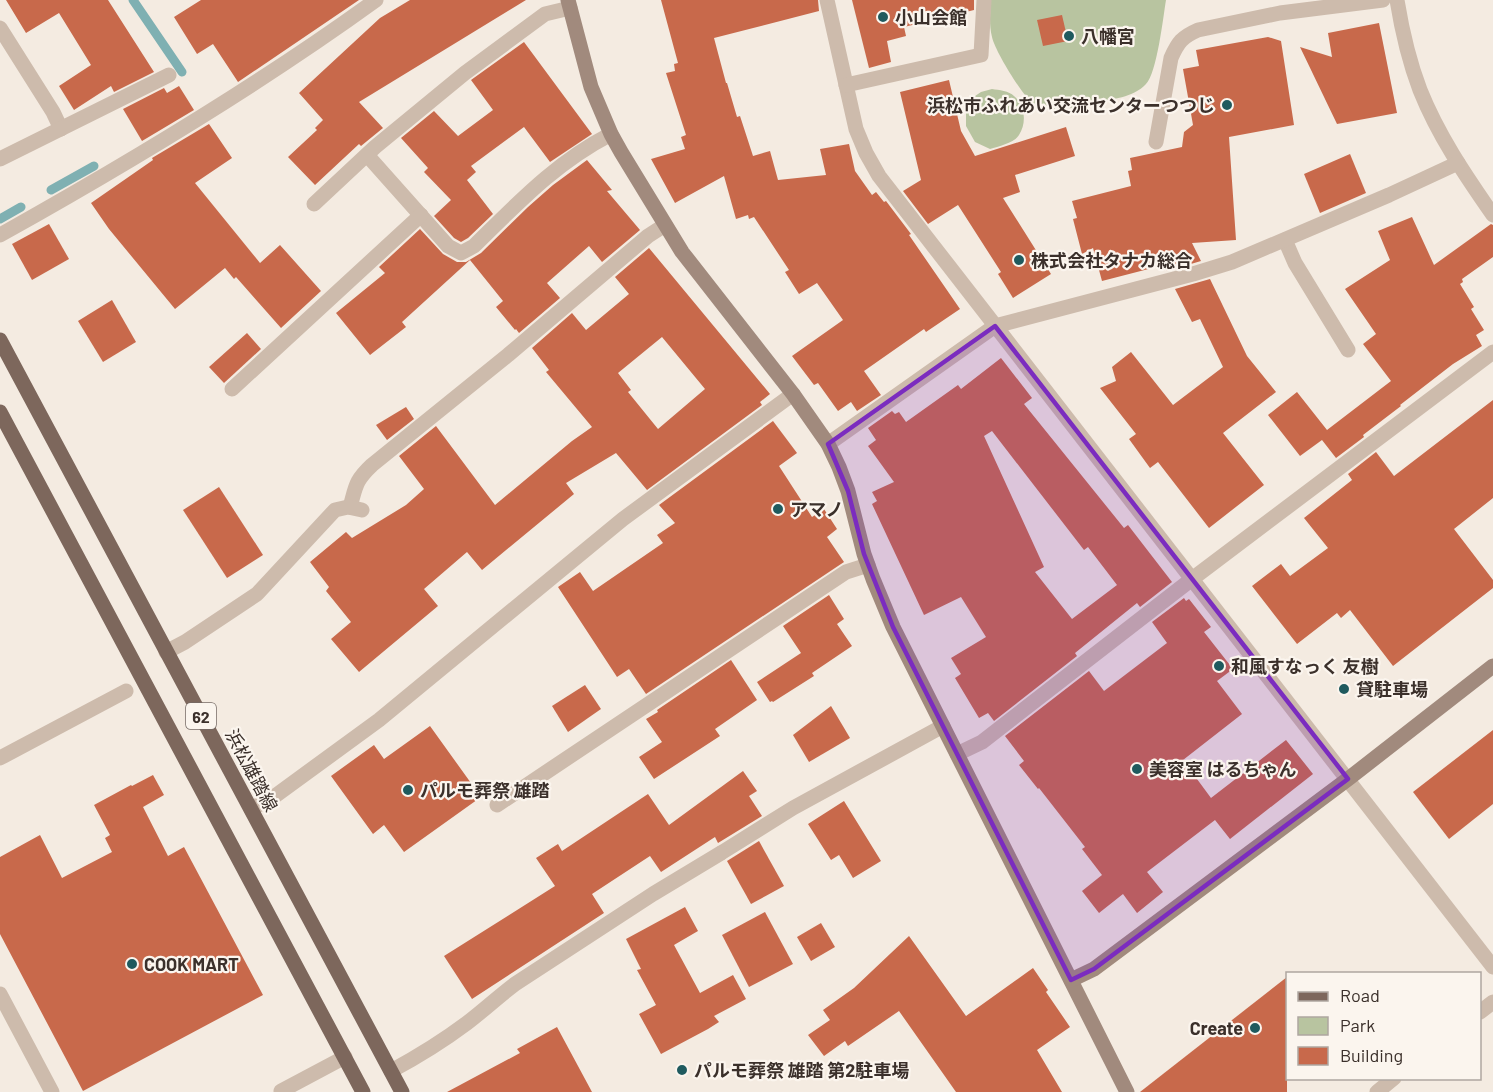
<svg xmlns="http://www.w3.org/2000/svg" width="1493" height="1092" font-family="Barlow,'Noto Sans JP',sans-serif">
  <style>
    .green { fill: #b8c4a0 }
    .lines { fill: none; stroke-linecap: round; stroke-linejoin: round }
    .stream { stroke: #7fb0b2; stroke-width: 9 }
    .building { fill: #c8694b; fill-rule: evenodd }
    .lane { stroke: #cdbbac; stroke-width: 15 }
    .street { stroke: #cdbbac; stroke-width: 15 }
    .secondary { stroke: #a18a7d; stroke-width: 15 }
    .primary { stroke: #7d675c; stroke-width: 15 }
    .marked { fill: #7b2cbf; fill-opacity: 0.2; stroke: #7b2cbf; stroke-width: 4.5; stroke-linejoin: round }
    .poi-dot { fill: #1f5a5e; stroke: #fbf5ee; stroke-width: 2 }
    .labels { text-anchor: middle; dominant-baseline: central; stroke-width: 4.5; stroke-linejoin: round; paint-order: stroke }
    .shield { fill: #fbf5ee; stroke: #756b66; stroke-width: 1.5 }
    .shield-label { font-size: 16px; font-weight: bold; fill: #3b302b }
    .poi-label { font-size: 18px; font-weight: bold; fill: #3b302b; stroke: #fbf5ee; text-anchor: start }
    .street-label { font-size: 18px; fill: #3b302b; stroke: #fbf5ee }
  </style>
  <rect width="100%" height="100%" fill="#f4ebe1"/>
  <g class="green">
    <path d="M991 0H1166C1163 18 1157 73 1146 84 1133 98 1112 99 1094 102 1081 105 1057 113 1045 109 1041 108 1035 106 1032 103 1021 93 995 51 992 37 989 25 990 12 991 0Z"/>
    <path d="M992 89C999 90 1009 91 1014 96 1025 105 1027 123 1019 135 1014 143 999 146 990 149L975 142 966 126V109L972 98 981 92Z"/>
  </g>
  <g class="lines">
    <g class="stream">
      <path d="M133 0 182 72"/>
      <path d="M51 190 94 166"/>
      <path d="M0 219 21 207"/>
    </g>
  </g>
  <g class="building">
    <path d="M6 0H108L154 72 114 92 111 86 74 110 59 86 91 65 59 13 26 33Z"/>
    <path d="M201 0H359L238 82 213 44 197 54 174 17Z"/>
    <path d="M410 0H526L359 102 383 128 361 146 359 144 315 185 288 157 317 130 315 128 323 120 299 93 380 18Z"/>
    <path d="M661 0H818L819 11 714 38 726 83H727L737 117 740 116 753 156 770 151 778 180 826 175 820 149 849 144 855 171 872 195 876 192 884 202 886 201 911 234 909 235 960 309 926 332 924 329 864 371 881 395 857 411 851 402 838 411 818 383 814 385 792 356 843 320 817 283 799 294 785 272 789 270 754 217 749 219 748 215 736 219 724 176 675 203 651 159 685 149 681 137 686 135 666 73 675 71 674 64 678 63Z"/>
    <path d="M852 0H974V10L904 27 906 36 887 41 891 62 869 68Z"/>
    <path d="M1062 15 1068 41 1043 46 1037 20Z"/>
    <path d="M1379 23 1397 113 1337 124 1300 47 1332 57 1328 33Z"/>
    <path d="M1268 37 1281 41 1294 125 1229 137 1236 240 1192 243 1201 261 1167 271 1164 265 1102 281 1093 248 1082 254 1073 219 1077 218 1072 201 1131 186 1128 171 1132 170 1130 158 1182 147 1184 132 1193 125 1183 69 1199 66 1196 50Z"/>
    <path d="M524 42 592 134 550 162 524 127 471 166 476 172 467 180 493 214 468 238 461 242 454 238 434 216 451 200 424 172 428 168 401 138 434 111 458 136 493 110 471 80Z"/>
    <path d="M949 80 961 131 975 156 1066 127 1075 156 1015 175 1020 192 1003 198 1051 274 1013 298 998 274 1001 272 958 205 928 224 903 191 921 180 900 92Z"/>
    <path d="M179 86 194 110 142 141 123 109 164 88 167 93Z"/>
    <path d="M209 124 232 158 195 183 260 263 280 245 321 291 281 328 236 277 234 279 225 268 175 309 109 229 91 203 153 160 152 158Z"/>
    <path d="M1350 154 1366 193 1320 213 1304 174Z"/>
    <path d="M587 160 612 190 607 191 640 230 602 262 589 246 547 283 560 298 519 333 516 329 515 330 496 307 503 301 470 260 402 322 406 327 370 355 336 313 385 273 379 267 420 229 443 254 457 262H466L481 253 528 207 553 185Z"/>
    <path d="M1412 217 1434 265 1491 224 1493 225V257L1462 279 1463 282 1460 284 1474 307 1471 309 1484 330 1476 335 1482 346 1453 364 1400 405 1401 406 1363 435 1364 437 1336 458 1322 440 1300 456 1268 415 1297 392 1327 430 1391 381 1363 344 1376 334 1345 289 1390 260 1378 231Z"/>
    <path d="M49 224 69 259 32 280 12 244Z"/>
    <path d="M649 248 770 394 760 402 762 405 647 490 616 453 566 483 574 494 482 570 467 552 424 589 438 606 359 672 331 639 351 622 326 591 329 587 310 562 346 532 352 538 406 505 424 489 399 456 436 426 495 505 572 441 592 427 546 372 549 370 532 348 572 313 586 330 629 294 615 277ZM662 337 705 389 658 429 628 392 631 390 618 373Z"/>
    <path d="M1210 279 1247 356 1276 392 1223 433 1264 485 1209 528 1158 462 1150 468 1129 439 1136 434 1100 388 1116 381 1112 367 1131 352 1173 405 1223 367 1200 319 1192 322 1175 289Z"/>
    <path d="M112 300 136 342 103 362 78 321Z"/>
    <path d="M247 333 261 349 224 383 209 367Z"/>
    <path d="M1001 358 1032 398 1024 404 1124 528 1128 525 1172 582 1140 607 1137 603 1075 653 1077 656 994 721 988 713 979 718 955 678 961 674 951 658 986 637 961 597 924 615 872 504 877 501 872 492 894 482 868 446 876 440 868 428 892 411 895 414 899 412 906 422 958 385 961 389ZM992 431 1084 550 1088 547 1117 585 1072 619 1035 572 1044 567 984 436Z"/>
    <path d="M1493 400V498L1454 529 1493 580V588L1393 666 1350 610 1341 618 1337 613 1297 644 1252 586 1281 564 1290 576 1328 548 1304 518 1352 480 1348 474 1376 452 1394 476Z"/>
    <path d="M406 407 414 419 387 440 376 425Z"/>
    <path d="M773 421 797 453 779 466 812 517 824 509 837 529 827 537 844 562 646 694 629 669 617 677 558 587 580 572 593 591 663 543 657 535 675 523 659 505Z"/>
    <path d="M219 487 263 555 227 578 183 510Z"/>
    <path d="M829 595 844 619 837 624 852 646 812 673 814 676 773 702 772 701 770 702 757 682 801 653 783 626Z"/>
    <path d="M1184 598 1186 601 1189 599 1211 627 1204 632 1233 669 1217 681 1242 714 1183 760 1211 798 1286 740 1313 774 1230 839 1215 820 1147 872 1163 892 1137 913 1123 894 1099 913 1082 891 1102 875 1082 849 1085 847 1039 788 1038 789 1019 765 1024 761 1005 736 1089 671 1104 691 1167 643 1152 622Z"/>
    <path d="M731 660 757 700 715 729 720 736 654 779 639 757 662 742 646 719 658 712 657 710Z"/>
    <path d="M585 685 601 709 568 732 552 706Z"/>
    <path d="M831 706 850 738 809 762 793 735Z"/>
    <path d="M430 726 481 797 404 852 384 825 373 834 331 776 374 745 384 759Z"/>
    <path d="M1493 730V804L1449 839 1413 792Z"/>
    <path d="M743 771 757 791 749 796 762 816 718 843 715 837 661 872 650 856 592 894 604 913 472 999 444 956 555 886 536 858 558 844 562 851 648 794 669 825Z"/>
    <path d="M153 775 164 795 143 807 168 856 184 847 263 995 83 1091 0 934V857L40 835 62 878 112 852 105 838 110 835 94 805 131 785 132 786Z"/>
    <path d="M844 801 881 861 853 878 839 855 831 860 808 824Z"/>
    <path d="M759 841 784 886 751 904 727 861Z"/>
    <path d="M685 907 698 931 674 945 700 993 733 975 746 999 714 1016 719 1022 708 1029 661 1054 639 1014 656 1005 637 970 641 969 626 939Z"/>
    <path d="M765 912 793 964 749 987 722 935Z"/>
    <path d="M821 923 835 947 811 961 797 937Z"/>
    <path d="M909 936 966 1016 1033 968 1048 990 1046 992 1070 1027 1037 1050 1062 1092H956L899 1011 848 1046 845 1041 824 1056 808 1035 830 1020 823 1010 854 988Z"/>
    <path d="M1287 977V1092H1140Z"/>
    <path d="M557 1027 592 1092H447L520 1053 517 1049Z"/>
  </g>
  <g class="lines">
    <g class="lane">
      <path d="M350 507C356 486 355 481 372 465L508 355 648 236 665 225"/>
      <path d="M497 805 846 572 868 565"/>
      <path d="M721 853 793 808 943 726"/>
      <path d="M281 1091 345 1057"/>
    </g>
    <g class="street">
      <path d="M827 0 856 129 866 153 879 176 1493 967"/>
      <path d="M1397 0C1402 31 1409 61 1420 90 1438 135 1465 175 1493 215"/>
      <path d="M0 28 53 112 61 129"/>
      <path d="M846 85 981 55 984 0"/>
      <path d="M1156 142 1171 58C1178 42 1182 37 1198 30L1280 13 1383 0"/>
      <path d="M367 155 448 246 461 253 474 246C518 203 555 163 611 134"/>
      <path d="M0 159 169 75"/>
      <path d="M314 204 375 147 465 73 545 14 570 8"/>
      <path d="M0 235C129 163 256 87 376 0"/>
      <path d="M1285 240 1295 263 1348 350"/>
      <path d="M232 389 421 215"/>
      <path d="M828 444 995 326 1193 274 1232 262 1389 195 1458 163"/>
      <path d="M166 652 185 642 257 594 335 510 348 507 362 510"/>
      <path d="M957 754 982 742 1192 579 1493 352"/>
      <path d="M0 758 126 691"/>
      <path d="M251 809 275 796 379 720 623 519 793 394"/>
      <path d="M0 994 52 1092"/>
      <path d="M1480 1012 1493 1002"/>
      <path d="M391 1071C417 1057 443 1041 467 1023 484 1010 499 996 515 984L653 894 721 853"/>
      <path d="M1377 1092 1394 1078"/>
    </g>
    <g class="secondary">
      <path d="M568 0 591 87 611 134 621 152 682 252 793 394 828 444 839 467 848 491 864 554 873 579 893 627 1127 1092"/>
      <path d="M1071 980 1094 969 1348 779 1493 666"/>
    </g>
    <g class="primary">
      <path d="M0 340 402 1092"/>
      <path d="M0 412 363 1092"/>
    </g>
  </g>
  <path class="marked" d="M995 326 1348 779 1094 969 1071 980 893 627 864 554 848 491 828 444Z"/>
  <g class="poi-dot">
    <circle cx="883" cy="17" r="6"/>
    <circle cx="1069" cy="36" r="6"/>
    <circle cx="1227" cy="105" r="6"/>
    <circle cx="1019" cy="260" r="6"/>
    <circle cx="778" cy="509" r="6"/>
    <circle cx="1219" cy="666" r="6"/>
    <circle cx="1344" cy="689" r="6"/>
    <circle cx="1137" cy="769" r="6"/>
    <circle cx="408" cy="790" r="6"/>
    <circle cx="132" cy="964" r="6"/>
    <circle cx="1255" cy="1028" r="6"/>
    <circle cx="682" cy="1070" r="6"/>
  </g>
  <g class="labels">
    <rect class="shield" x="186" y="703" width="30" height="26" rx="4.5"/>
    <g class="shield-label">
      <text x="201" y="716">62</text>
    </g>
    <g class="poi-label">
      <text x="895" y="17">小山会館</text>
      <text x="1081" y="36">八幡宮</text>
      <text x="1215" y="105" text-anchor="end">浜松市ふれあい交流センターつつじ</text>
      <text x="1031" y="260">株式会社タナカ総合</text>
      <text x="790" y="509">アマノ</text>
      <text x="1231" y="666">和風すなっく 友樹</text>
      <text x="1356" y="689">貸駐車場</text>
      <text x="1149" y="769">美容室 はるちゃん</text>
      <text x="420" y="790">パルモ葬祭 雄踏</text>
      <text x="144" y="964">COOK MART</text>
      <text x="1243" y="1028" text-anchor="end">Create</text>
      <text x="694" y="1070">パルモ葬祭 雄踏 第2駐車場</text>
    </g>
    <g class="street-label">
      <text transform="translate(252 770) rotate(62)">浜松雄踏線</text>
    </g>
  </g>
  <rect x="1286" y="972" width="195" height="108" fill="#fbf5ee" stroke="#aea6a0" stroke-width="1.5"/>
  <rect x="1298" y="992" width="30" height="9" fill="#7d675c" stroke="#aea6a0" stroke-width="1.5"/>
  <text x="1340" y="1002" font-size="18" fill="#3b302b">Road</text>
  <rect x="1298" y="1017" width="30" height="18" fill="#b8c4a0" stroke="#aea6a0" stroke-width="1.5"/>
  <text x="1340" y="1032" font-size="18" fill="#3b302b">Park</text>
  <rect x="1298" y="1047" width="30" height="18" fill="#c8694b" stroke="#aea6a0" stroke-width="1.5"/>
  <text x="1340" y="1062" font-size="18" fill="#3b302b">Building</text>
</svg>
